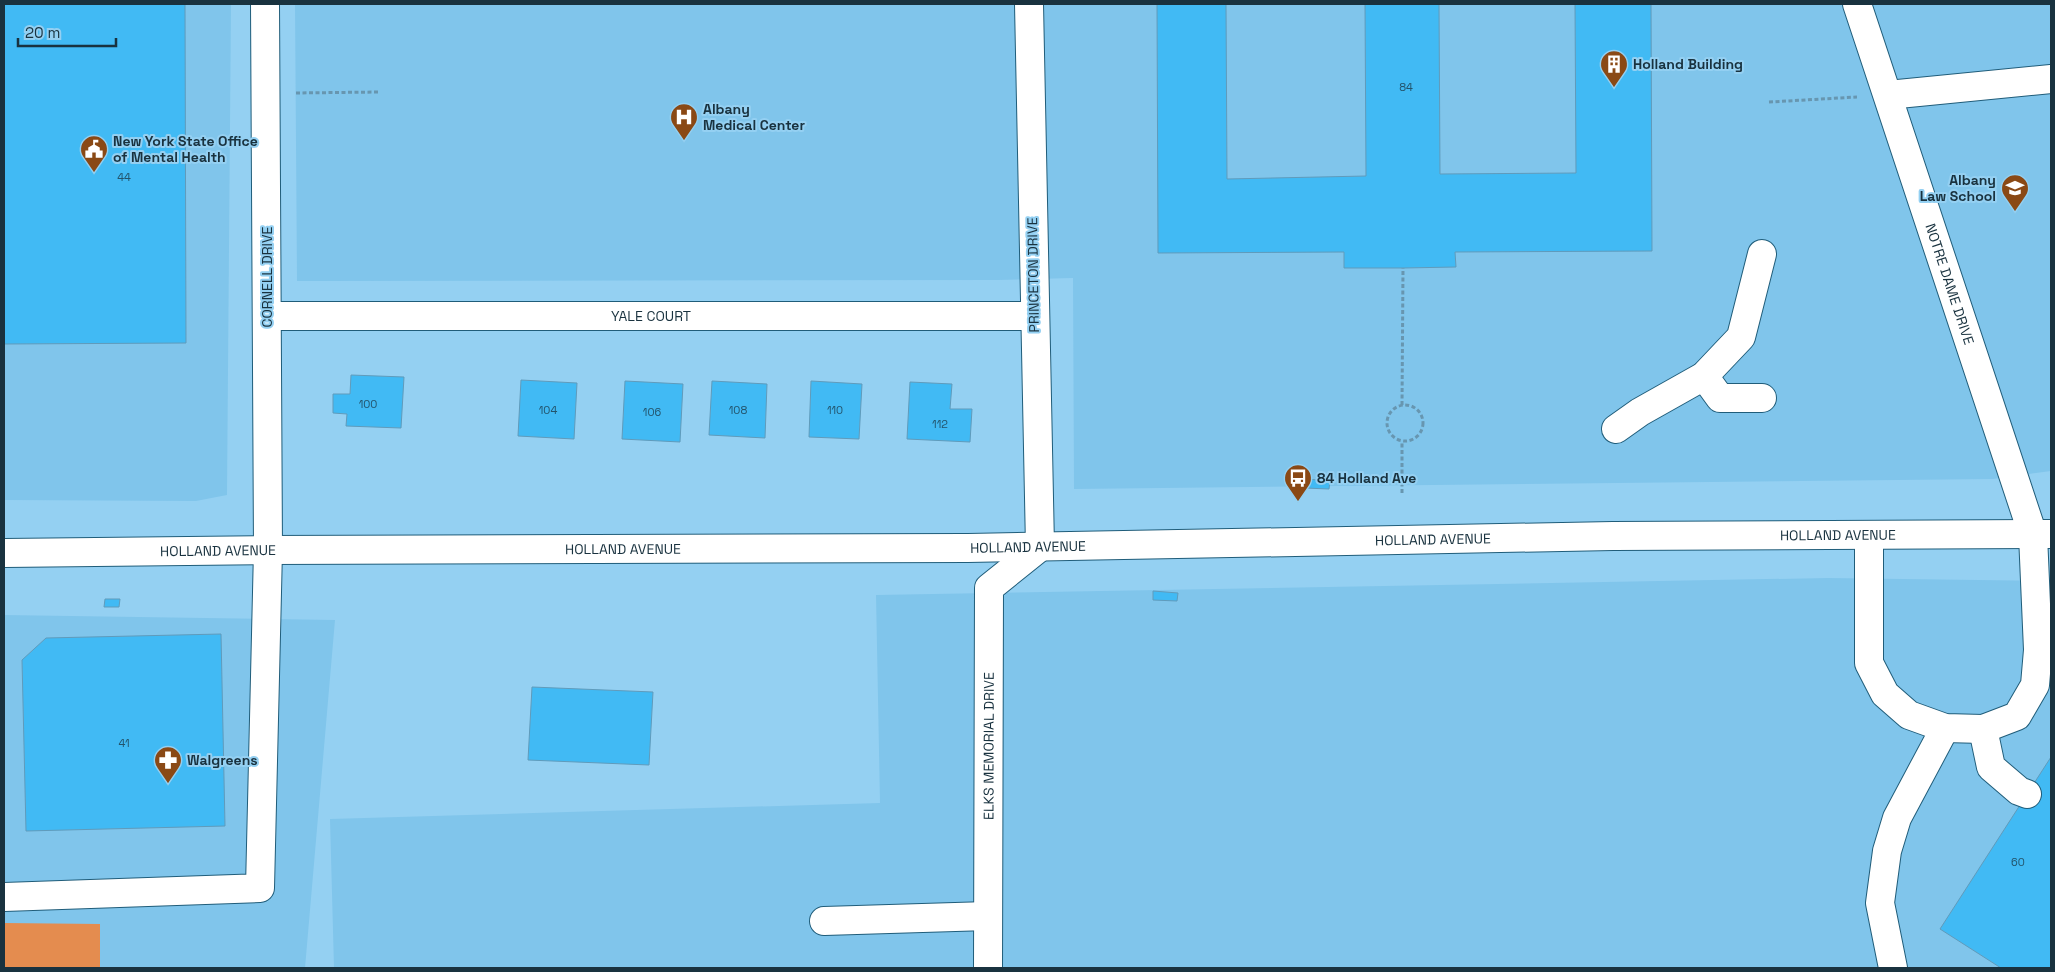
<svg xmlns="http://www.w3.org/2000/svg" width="2055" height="972" font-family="'Space Grotesk',sans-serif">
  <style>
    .built { fill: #80c5eb }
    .green { fill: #e48c4f }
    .building { fill: #41baf4; stroke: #609bbb }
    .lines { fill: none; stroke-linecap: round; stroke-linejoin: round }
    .minor-casing { stroke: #205d7a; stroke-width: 30 }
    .path { stroke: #6796b0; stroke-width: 3; stroke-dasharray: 4 2.5; stroke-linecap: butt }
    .minor { stroke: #fff; stroke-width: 28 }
    .labels { text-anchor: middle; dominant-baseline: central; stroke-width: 4; stroke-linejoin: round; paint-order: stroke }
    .number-label { font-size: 11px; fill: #23546c }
    .poi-label { font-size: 14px; font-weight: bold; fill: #19323f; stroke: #94d0f2; text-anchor: start }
    .street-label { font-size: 14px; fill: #19323f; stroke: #94d0f2 }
  </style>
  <rect width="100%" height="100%" fill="#94d0f2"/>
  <g class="built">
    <path d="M4 4H231L227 495 196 501 4 500Z"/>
    <path d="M295 4H2051V471L1993 479 1074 489 1073 278 998 280 297 281Z"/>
    <path d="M1828 578 2051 581V968H334L330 819 880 803 876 595Z"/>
    <path d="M4 615 335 620 305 968H4Z"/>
  </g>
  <path class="green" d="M4 923 100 924V968H4Z"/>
  <g class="building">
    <path d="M4 4H185L186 343 4 344Z"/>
    <path d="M1157 4H1226L1227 179 1366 176 1365 4H1439L1440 174 1576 173 1575 4H1651L1652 251 1455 252 1456 267 1403 268H1344V252L1158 253Z"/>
    <path d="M351 375 404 377 401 428 346 426 347 414 333 413V394H350Z"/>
    <path d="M521 380 577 383 574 439 518 436Z"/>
    <path d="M625 381 683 384 680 442 622 439Z"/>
    <path d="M712 381 767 384 765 438 709 435Z"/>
    <path d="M811 381 862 384 859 439 809 437Z"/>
    <path d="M910 382 952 384 950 409H972L970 442 907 439Z"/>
    <path d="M1306 479 1330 481 1329 489 1305 488Z"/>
    <path d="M1153 591 1178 593 1177 601 1153 600Z"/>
    <path d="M105 599H120L119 607H104Z"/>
    <path d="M221 634 225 826 26 831 22 660 46 638Z"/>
    <path d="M532 687 653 692 649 765 528 760Z"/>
    <path d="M2051 757V968H2001L1940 929Z"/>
  </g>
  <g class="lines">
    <g class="minor-casing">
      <g id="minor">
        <path id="s1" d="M1857 4 2033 535 2038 650 2035 685 2017 716 1983 729 1945 728 1909 715 1885 694 1869 663V536"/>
        <path d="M1888 95 2051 79"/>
        <path id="s2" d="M267 316H1034"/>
        <path d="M1704 376 1720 398H1762"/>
        <path d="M1616 429 1640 412 1704 376 1741 337 1762 254"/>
        <path id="s3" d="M4 553 268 550 968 548 1613 536 2051 534"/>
        <path d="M1983 729 1991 767 2019 791 2027 794"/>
        <path d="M4 897 260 888 268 550 265 4"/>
        <path d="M824 921 988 916"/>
        <path id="s4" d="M988 968 989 588 1040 547 1029 4"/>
        <path d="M1893 968 1880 903 1887 851 1897 818 1945 728"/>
      </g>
    </g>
    <g class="path">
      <path d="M296 93 378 92"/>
      <path d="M1769 102 1857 97"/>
      <path d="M1402 405 1403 268"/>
      <circle cx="1405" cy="423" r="18"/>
      <path d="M1402 493V441"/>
    </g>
    <use href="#minor" class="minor"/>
  </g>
  <defs>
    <g id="building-pin" transform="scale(1.4375)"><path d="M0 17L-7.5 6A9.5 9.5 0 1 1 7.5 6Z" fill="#8a4915" stroke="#94d0f2"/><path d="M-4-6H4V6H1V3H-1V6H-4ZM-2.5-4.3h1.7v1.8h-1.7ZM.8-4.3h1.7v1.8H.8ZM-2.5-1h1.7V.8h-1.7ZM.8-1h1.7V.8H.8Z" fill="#fff"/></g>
    <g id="hospital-pin" transform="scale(1.4375)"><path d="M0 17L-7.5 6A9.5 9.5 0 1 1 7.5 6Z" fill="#8a4915" stroke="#94d0f2"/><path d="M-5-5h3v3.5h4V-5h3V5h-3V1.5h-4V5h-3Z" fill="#fff"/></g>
    <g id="civic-pin" transform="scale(1.4375)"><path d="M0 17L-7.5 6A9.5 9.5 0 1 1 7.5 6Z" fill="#8a4915" stroke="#94d0f2"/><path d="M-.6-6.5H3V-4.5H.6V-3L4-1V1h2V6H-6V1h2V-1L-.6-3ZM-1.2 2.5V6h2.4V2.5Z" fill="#fff"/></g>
    <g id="university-pin" transform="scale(1.4375)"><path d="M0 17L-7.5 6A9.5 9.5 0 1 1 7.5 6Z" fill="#8a4915" stroke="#94d0f2"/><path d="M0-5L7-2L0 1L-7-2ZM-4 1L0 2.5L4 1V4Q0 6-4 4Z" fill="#fff"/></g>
    <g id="bus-pin" transform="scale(1.4375)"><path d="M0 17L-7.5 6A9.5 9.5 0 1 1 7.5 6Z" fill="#8a4915" stroke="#94d0f2"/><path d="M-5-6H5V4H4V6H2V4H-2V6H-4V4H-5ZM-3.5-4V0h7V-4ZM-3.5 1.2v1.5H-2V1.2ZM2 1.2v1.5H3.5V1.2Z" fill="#fff"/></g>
    <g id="pharmacy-pin" transform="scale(1.4375)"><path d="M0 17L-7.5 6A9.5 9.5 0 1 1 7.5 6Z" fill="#8a4915" stroke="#94d0f2"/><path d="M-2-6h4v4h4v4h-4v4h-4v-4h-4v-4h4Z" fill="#fff"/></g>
  </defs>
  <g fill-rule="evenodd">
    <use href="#building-pin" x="1614" y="64"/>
    <use href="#hospital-pin" x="684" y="117"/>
    <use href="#civic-pin" x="94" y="149"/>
    <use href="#university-pin" x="2015" y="188"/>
    <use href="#bus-pin" x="1298" y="478"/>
    <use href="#pharmacy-pin" x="168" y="760"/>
  </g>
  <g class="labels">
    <g class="number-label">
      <text x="1406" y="87">84</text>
      <text x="124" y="177">44</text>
      <text x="368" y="404">100</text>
      <text x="548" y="410">104</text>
      <text x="738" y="410">108</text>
      <text x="835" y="410">110</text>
      <text x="652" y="412">106</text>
      <text x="940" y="424">112</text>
      <text x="124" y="743">41</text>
      <text x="2018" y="862">60</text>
    </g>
    <g class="poi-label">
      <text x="1633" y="64">Holland Building</text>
      <text x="703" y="109">Albany<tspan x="703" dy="16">Medical Center</tspan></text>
      <text x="113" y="141">New York State Office<tspan x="113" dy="16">of Mental Health</tspan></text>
      <text x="1996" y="180" text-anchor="end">Albany<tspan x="1996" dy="16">Law School</tspan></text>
      <text x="1317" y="478">84 Holland Ave</text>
      <text x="187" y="760">Walgreens</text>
    </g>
    <g class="street-label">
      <text transform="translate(1033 275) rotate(-91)">PRINCETON DRIVE</text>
      <text transform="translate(267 277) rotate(-90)">CORNELL DRIVE</text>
      <text stroke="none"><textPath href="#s1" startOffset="295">NOTRE DAME DRIVE</textPath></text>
      <text stroke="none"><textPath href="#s2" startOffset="384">YALE COURT</textPath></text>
      <text stroke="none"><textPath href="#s3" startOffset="1834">HOLLAND AVENUE</textPath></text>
      <text stroke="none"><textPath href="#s3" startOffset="1429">HOLLAND AVENUE</textPath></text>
      <text stroke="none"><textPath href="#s3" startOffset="1024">HOLLAND AVENUE</textPath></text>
      <text stroke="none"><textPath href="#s3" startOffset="619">HOLLAND AVENUE</textPath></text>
      <text stroke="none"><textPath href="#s3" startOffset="214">HOLLAND AVENUE</textPath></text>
      <text stroke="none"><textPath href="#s4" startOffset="222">ELKS MEMORIAL DRIVE</textPath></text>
    </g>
  </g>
  <rect width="2055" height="972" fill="none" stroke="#19323f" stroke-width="10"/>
  <path d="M18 38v8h98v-8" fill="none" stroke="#19323f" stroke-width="2.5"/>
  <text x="25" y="38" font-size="15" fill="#19323f" stroke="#94d0f2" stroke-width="4" paint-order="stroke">20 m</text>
</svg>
